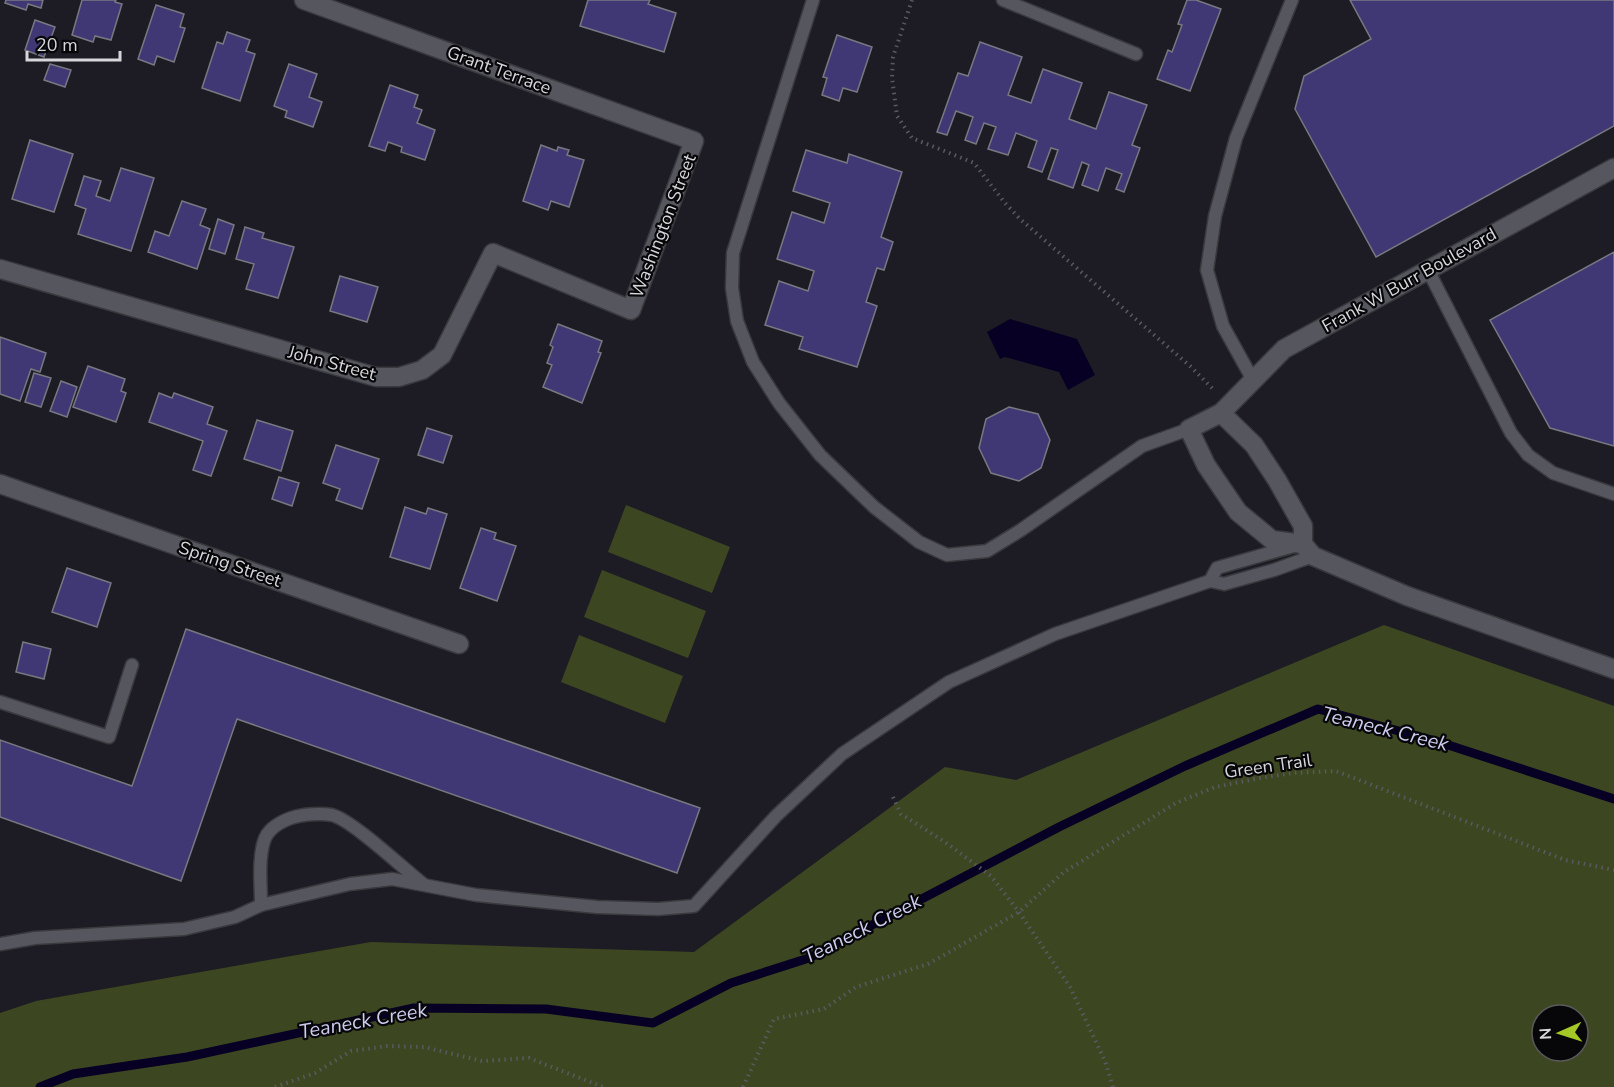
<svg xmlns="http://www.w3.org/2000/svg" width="1614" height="1087" font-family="'Nunito Sans',sans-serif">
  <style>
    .green { fill: #3c4721; fill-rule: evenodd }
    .water { fill: #070024 }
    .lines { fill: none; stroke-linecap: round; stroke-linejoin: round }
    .stream { stroke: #070024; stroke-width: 9 }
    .building { fill: #3f3874; stroke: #787881; stroke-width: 1.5 }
    .service-casing { stroke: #39393e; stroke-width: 15 }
    .minor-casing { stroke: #39393e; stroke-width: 21 }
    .path { stroke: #5a5960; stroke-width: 4; stroke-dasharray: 1.5 4.5; stroke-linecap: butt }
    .service { stroke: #56565f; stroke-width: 12 }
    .minor { stroke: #56565f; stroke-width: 18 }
    .labels { text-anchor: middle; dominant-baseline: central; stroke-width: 4.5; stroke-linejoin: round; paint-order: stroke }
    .street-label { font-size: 18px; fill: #d6d6db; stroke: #07070a }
    .water-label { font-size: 20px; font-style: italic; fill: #cdcdf2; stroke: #07070a }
  </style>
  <rect width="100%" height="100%" fill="#1d1c24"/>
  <g class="green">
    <path d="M626 505 730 547 712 593 608 552Z"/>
    <path d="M602 570 706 611 688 658 584 617Z"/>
    <path d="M1384 625 1614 706V1087H0V1013L36 1001 371 942 694 952 945 767 1016 780ZM1542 1015H1578V1051H1542Z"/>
    <path d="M579 635 683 676 665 723 561 682Z"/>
  </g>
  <path class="water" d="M1010 319 1077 339 1095 375 1068 390 1059 372 1005 357 1000 359 987 332Z"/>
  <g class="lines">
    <path class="stream" d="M40 1087 73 1074 187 1057 414 1008 546 1009 653 1023 731 983 809 958 1059 827 1185 766 1318 709 1439 742 1614 799"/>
  </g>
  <g class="building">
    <path d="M6 0H43L41 8 28 4 26 10 5 3Z"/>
    <path d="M82 0H116L115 2 122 4 111 40 95 36 93 42 72 35Z"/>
    <path d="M588 0H650L648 4 676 13 664 52 580 26Z"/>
    <path d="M1187 0H1196L1221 9 1190 91 1157 79 1168 50 1172 52 1182 25 1178 24Z"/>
    <path d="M1350 0H1614V126L1376 257 1295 109 1304 76 1371 39Z"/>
    <path d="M156 5 184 14 180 27 185 28 174 62 157 56 154 65 138 59Z"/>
    <path d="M35 20 55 27 44 57 25 50Z"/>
    <path d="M227 32 250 40 246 51 255 54 240 101 202 88 217 42 223 44Z"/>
    <path d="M837 35 872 47 857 92 843 88 839 101 822 95 827 78 823 77Z"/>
    <path d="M980 42 1022 57 1008 95 1031 103 1043 69 1082 83 1069 119 1096 129 1109 92 1147 105 1132 145 1140 148 1124 192 1116 189 1122 174 1106 168 1098 191 1082 185 1089 165 1082 162 1073 188 1048 179 1058 150 1051 148 1042 172 1028 167 1037 141 1016 133 1008 155 988 149 996 127 984 123 976 144 965 140 973 117 956 111 947 135 937 132 958 73 968 76Z"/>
    <path d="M50 64 71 70 65 87 44 80Z"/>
    <path d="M289 64 317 74 309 97 322 102 313 127 285 117 287 111 274 106Z"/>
    <path d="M390 85 418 95 414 107 422 110 417 123 435 130 425 160 401 152 402 147 388 142 385 151 369 146Z"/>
    <path d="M30 140 73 154 54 212 12 199Z"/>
    <path d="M541 145 557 151 558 147 569 150 567 155 584 160 569 207 551 201 548 210 523 201Z"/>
    <path d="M806 150 847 163 849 154 902 172 881 237 893 242 884 270 877 268 866 302 877 306 857 367 799 349 803 337 765 325 779 281 808 291 814 271 777 259 792 212 824 223 830 203 793 191Z"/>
    <path d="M121 168 154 178 131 251 78 234 86 209 75 205 84 176 101 181 96 196 110 201Z"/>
    <path d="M182 201 206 209 200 225 210 229 197 269 148 252 155 231 169 236Z"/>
    <path d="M218 219 234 225 225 254 209 249Z"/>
    <path d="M245 227 264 233 262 238 294 247 278 298 246 289 254 264 236 259Z"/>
    <path d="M1614 252V446L1550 428 1490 320Z"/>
    <path d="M340 276 378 287 367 322 330 311Z"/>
    <path d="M558 324 602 341 598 352 601 353 582 403 543 387 552 365 547 363 553 347 550 345Z"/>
    <path d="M0 337 46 353 40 372 31 369 20 401 0 394Z"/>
    <path d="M88 366 125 379 121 391 126 393 116 422 73 407Z"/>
    <path d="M34 373 51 378 41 407 25 402Z"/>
    <path d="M61 381 77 387 67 417 50 411Z"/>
    <path d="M159 393 172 398 174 393 213 407 207 424 227 431 211 476 193 470 203 441 149 422Z"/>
    <path d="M1009 407 1038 414 1050 440 1041 468 1019 481 991 473 979 448 986 419Z"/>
    <path d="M257 420 293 431 281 471 244 459Z"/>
    <path d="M427 428 452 436 443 463 418 455Z"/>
    <path d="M336 445 379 459 362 509 336 500 340 489 323 483Z"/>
    <path d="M279 477 299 483 292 506 272 499Z"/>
    <path d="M405 507 426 514 428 508 447 514 430 569 390 557Z"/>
    <path d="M481 528 496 533 494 539 516 546 497 601 460 588Z"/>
    <path d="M67 568 111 583 97 627 52 612Z"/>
    <path d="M186 629 700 808 677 873 237 719 181 881 0 817V740L132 786Z"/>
    <path d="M23 642 51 649 44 679 16 672Z"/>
  </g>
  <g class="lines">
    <g class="service-casing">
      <g id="service">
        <path d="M813 0 733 253 732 288 737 321 753 362 779 403 820 455 874 507 919 542 947 555 987 551 1021 530 1142 446 1189 429"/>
        <path d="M1003 0 1136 54"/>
        <path d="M1428 270 1511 433 1528 455 1553 473 1614 494"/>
        <path d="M1253 380 1223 326 1207 270 1215 216 1236 138 1292 0"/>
        <path d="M1210 581 1217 568 1294 546"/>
        <path d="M0 702 109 737 132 665"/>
        <path d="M261 905C261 884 258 861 264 841 268 828 280 822 291 818 303 814 320 813 332 815 352 820 404 869 423 884"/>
        <path d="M0 944 35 938 184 929 235 917 261 905 350 884 392 879 476 895 597 907 658 909 694 906 776 816 842 754 949 682 1055 634 1210 581 1224 584 1274 570 1313 556"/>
      </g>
    </g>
    <g class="minor-casing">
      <g id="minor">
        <path d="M0 269 376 377H399L422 370 442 355 493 253 631 310 694 141 304 0"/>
        <path d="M1221 413 1254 445 1277 480 1303 526V544L1313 556 1407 596 1614 669"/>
        <path d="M0 484 459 644"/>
        <path d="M1303 544 1272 540 1238 512 1206 465 1189 429 1221 413 1284 349 1614 168"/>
      </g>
    </g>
    <g class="path">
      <path d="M912 0 893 57 892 78 897 116 912 138 974 163 1005 203 1020 219 1190 366 1213 389"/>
      <path d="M893 797 901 814 945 842 991 876 1019 912 1070 987 1105 1061 1113 1087"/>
      <path d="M275 1087 315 1073 351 1051 388 1046 424 1047 482 1061 529 1058 603 1087"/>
      <path d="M743 1087 774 1019 824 1009 856 987 928 964 1019 912 1064 872 1176 803 1215 787 1260 778 1293 773 1336 771 1565 860 1614 870"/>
    </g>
    <use href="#service" class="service"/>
    <use href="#minor" class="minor"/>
  </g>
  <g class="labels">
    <g class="street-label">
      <text transform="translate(499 70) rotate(20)">Grant Terrace</text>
      <text transform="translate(663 226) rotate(-69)">Washington Street</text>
      <text transform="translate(1409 280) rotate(-29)">Frank W Burr Boulevard</text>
      <text transform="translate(332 363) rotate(15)">John Street</text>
      <text transform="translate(230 564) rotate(19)">Spring Street</text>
      <text transform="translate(1268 766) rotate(-8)">Green Trail</text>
    </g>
    <g class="water-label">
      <text transform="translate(1385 729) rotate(14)">Teaneck Creek</text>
      <text transform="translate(862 929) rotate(-27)">Teaneck Creek</text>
      <text transform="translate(363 1021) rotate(-10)">Teaneck Creek</text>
    </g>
  </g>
  <g transform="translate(1560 1033) rotate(267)"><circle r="28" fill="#07070a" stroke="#5a5a5e" stroke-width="1.5"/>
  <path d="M0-4.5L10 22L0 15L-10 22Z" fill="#a4c825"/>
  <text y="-9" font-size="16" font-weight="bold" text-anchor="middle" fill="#d6d6db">N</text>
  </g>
  <path d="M27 51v9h93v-9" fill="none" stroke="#d6d6db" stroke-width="3"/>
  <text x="36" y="51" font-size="18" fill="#d6d6db" stroke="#07070a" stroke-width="4.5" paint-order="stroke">20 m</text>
</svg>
